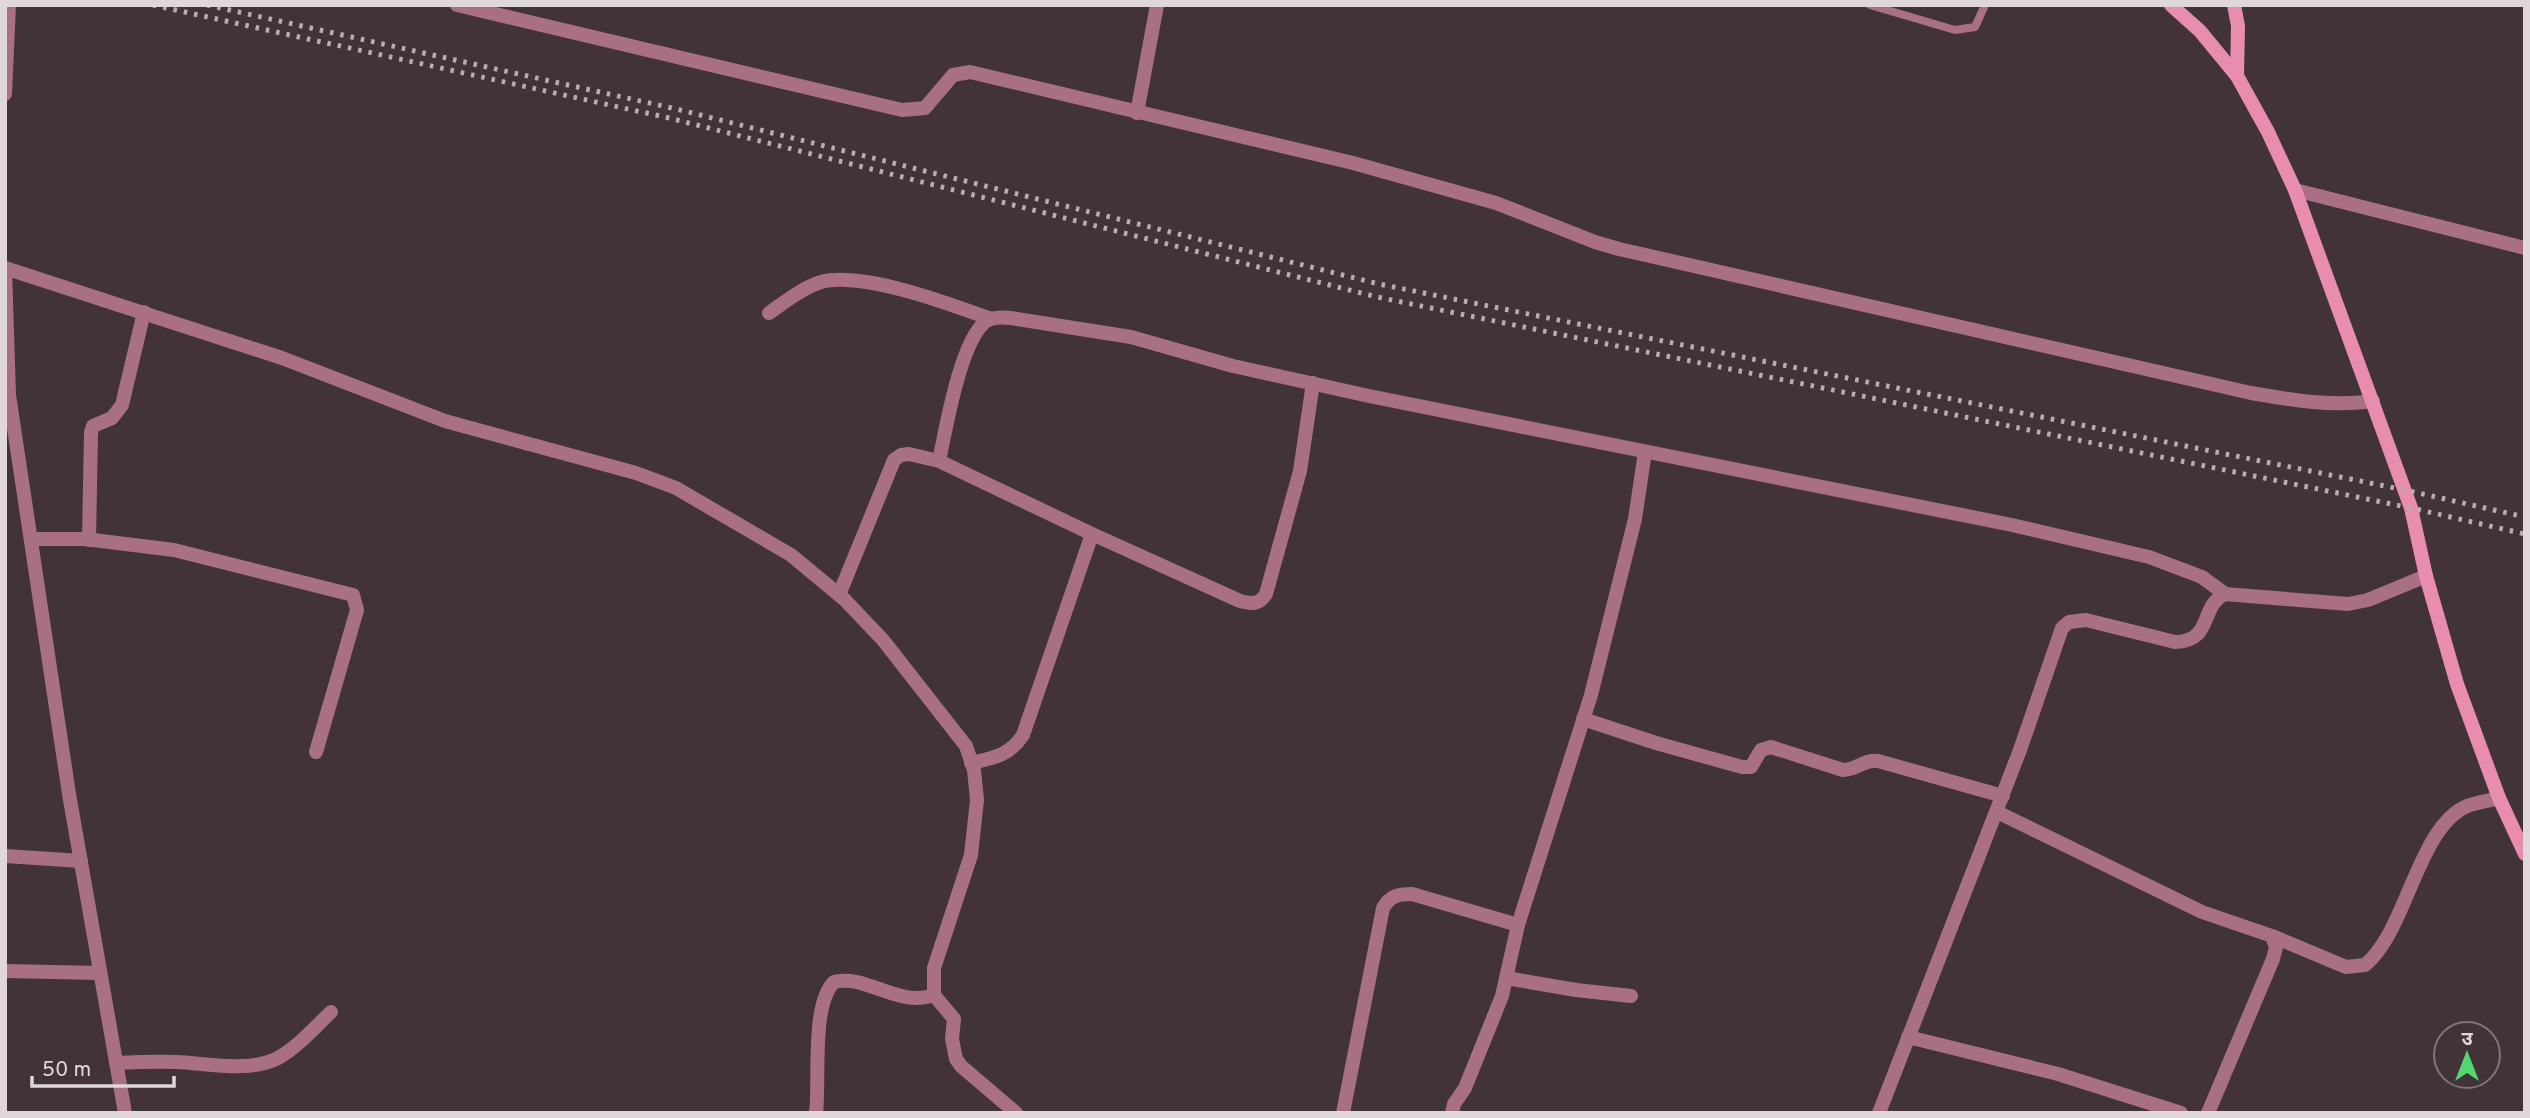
<svg xmlns="http://www.w3.org/2000/svg" width="2530" height="1118" font-family="Overpass,'Noto Sans Devanagari',sans-serif">
  <style>
    .lines { fill: none; stroke-linecap: round; stroke-linejoin: round }
    .service { stroke: #a96f84; stroke-width: 8 }
    .minor { stroke: #a96f84; stroke-width: 14 }
    .tertiary { stroke: #a96f84; stroke-width: 14 }
    .secondary { stroke: #e88daf; stroke-width: 14 }
    .rail { stroke: #b8aeb1; stroke-width: 5; stroke-dasharray: 3.5 7; stroke-linecap: butt }
  </style>
  <rect width="100%" height="100%" fill="#413337"/>
  <g class="lines">
    <path class="service" d="M1870 5 1955 30 1975 27 1985 5"/>
    <g class="minor">
      <path d="M457 5 902 110 925 108 953 75 970 72 1353 163 1496 203 1595 242 1619 249 2251 393C2292 400 2330 407 2373 401"/>
      <path d="M1137 113 1157 5"/>
      <path d="M2295 190 2525 248"/>
      <path d="M5 268 282 358 445 421 636 473 676 488 791 555 844 599 883 640 966 746 974 770 977 800 971 855 934 968V995L954 1019 952 1039 956 1059 961 1066 1016 1113"/>
      <path d="M769 313C785 302 802 288 821 282 862 271 950 304 991 319"/>
      <path d="M939 461C946 428 960 343 985 322 991 317 1002 317 1011 318L1131 337 1233 366 1369 396 2012 525 2149 557 2202 577 2225 594"/>
      <path d="M31 539H85L174 550 353 595 357 610 316 752"/>
      <path d="M89 540 91 433 93 426 112 418 122 405 144 312"/>
      <path d="M839 595 894 460 901 455 909 454 939 461 1092 534 1240 601C1252 604 1259 605 1266 594L1300 471 1313 383"/>
      <path d="M1583 719 1656 743 1742 767H1751L1761 750 1771 747 1843 770C1857 770 1864 759 1878 761L2003 796"/>
      <path d="M971 763C994 758 1010 755 1023 735L1092 534"/>
      <path d="M1997 812 2202 912 2272 936 2276 947 2273 959 2208 1113"/>
      <path d="M5 856 81 861"/>
      <path d="M2272 936 2346 967 2365 965C2407 931 2417 828 2467 806 2477 802 2489 801 2499 798"/>
      <path d="M5 971 100 973"/>
      <path d="M1506 978 1576 990 1631 996"/>
      <path d="M1908 1037 2058 1074 2181 1113"/>
      <path d="M116 1063C136 1062 156 1061 176 1062 207 1063 249 1073 278 1058 298 1047 315 1027 331 1012"/>
      <path d="M816 1113C820 1080 811 1005 834 982 867 974 898 1008 934 995"/>
      <path d="M1343 1113 1383 908C1390 896 1398 894 1412 894L1518 925"/>
      <path d="M1452 1113 1454 1104 1465 1088 1502 996 1518 925 1591 695 1635 519 1645 452"/>
      <path d="M1879 1113 2020 750 2062 628 2069 622 2086 620 2175 642C2214 641 2199 606 2225 594L2348 604 2368 600 2426 576"/>
    </g>
    <g class="tertiary">
      <path d="M5 94 9 5"/>
      <path d="M5 269 9 395 69 794 125 1113"/>
    </g>
    <g class="secondary">
      <path d="M2171 5 2200 31 2237 76 2268 132 2295 190 2411 508 2426 576 2457 684 2499 798 2525 854"/>
      <path d="M2234 5 2238 26 2237 76"/>
    </g>
    <g class="rail">
      <path d="M153 5 669 118 1377 297 2411 508 2525 534"/>
      <path d="M207 5 672 108 1379 284 2405 490 2525 517"/>
    </g>
  </g>
  <rect width="2530" height="1118" fill="none" stroke="#e0d7da" stroke-width="14"/>
  <g transform="translate(2467 1055)"><circle r="33" fill="#413337" stroke="#817578" stroke-width="2"/>
  <path d="M0-5L12 26L0 18L-12 26Z" fill="#53d672"/>
  <text y="-10" font-size="19" font-weight="bold" text-anchor="middle" fill="#e0d7da">उ</text>
  </g>
  <path d="M32 1076v10h142v-10" fill="none" stroke="#e0d7da" stroke-width="3.5"/>
  <text x="42" y="1076" font-size="21" fill="#e0d7da" stroke="#413337" stroke-width="5" paint-order="stroke">50 m</text>
</svg>
